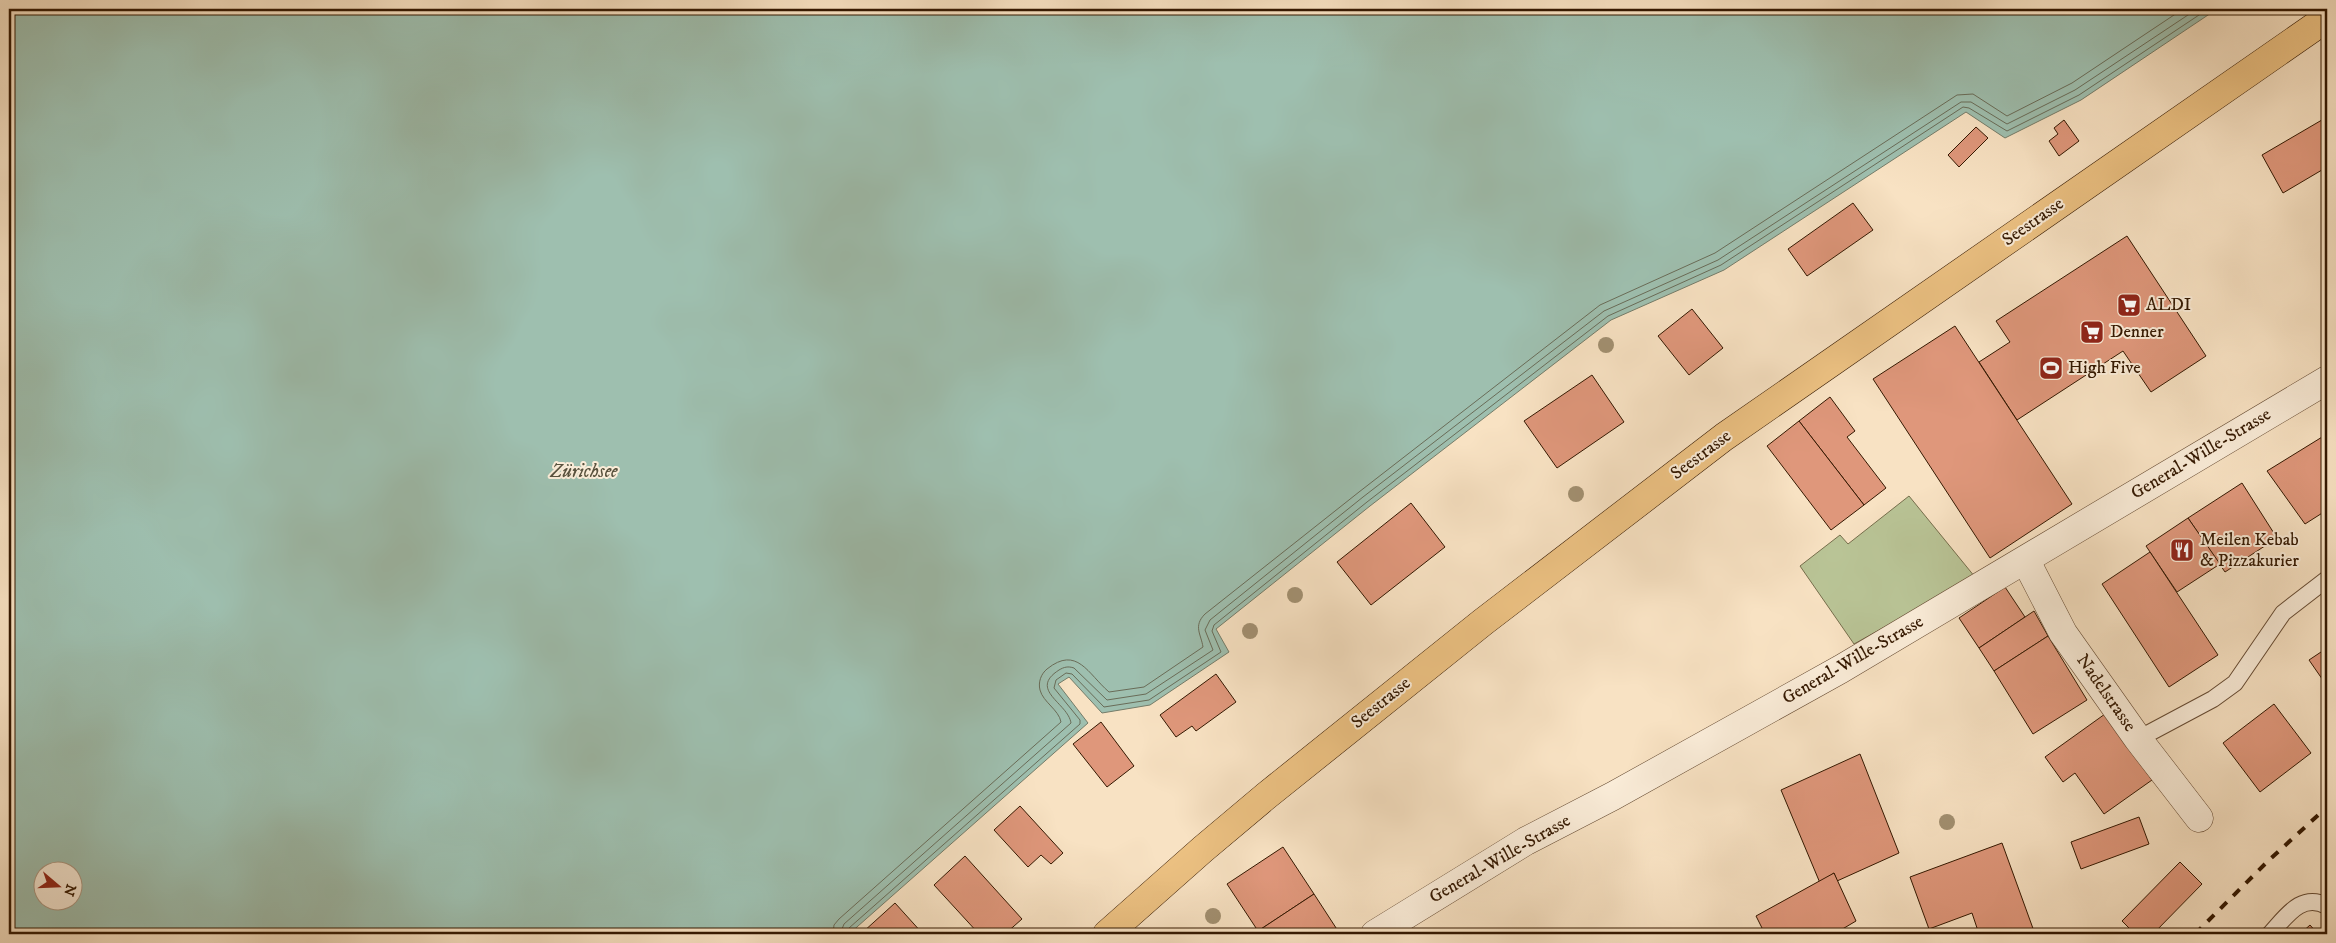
<svg xmlns="http://www.w3.org/2000/svg" width="2336" height="943" font-family="'IM FELL DW Pica',serif">
  <style>
    .green { fill: #b9c496; stroke: #766e4c }
    .water { fill: #9ebfaf; stroke: #747c69; fill-rule: evenodd }
    .lines { fill: none; stroke-linecap: round; stroke-linejoin: round }
    .shore { stroke: #696c58; stroke-width: 1 }
    .building { fill: #df977b; stroke: #341801 }
    .lane-casing { stroke: #654a32; stroke-width: 18 }
    .street-casing { stroke: #654a32; stroke-width: 29 }
    .primary-casing { stroke: #341801; stroke-width: 29 }
    .lane { stroke: #faecd8; stroke-width: 16 }
    .street { stroke: #faecd8; stroke-width: 28 }
    .primary { stroke: #ecc182; stroke-width: 28 }
    .rail { stroke: #341801; stroke-width: 4; stroke-dasharray: 9 9; stroke-linecap: butt }
    .tree { fill: #a29071 }
    .labels { text-anchor: middle; dominant-baseline: central; stroke-width: 4; stroke-linejoin: round; paint-order: stroke }
    .street-label { font-size: 18px; fill: #341801; stroke: #faecd8 }
    .poi-label { font-size: 18px; fill: #341801; stroke: #faecd8; text-anchor: start }
    .water-label { font-size: 19px; font-style: italic; fill: #59523e; stroke: #faecd8 }
  </style>
  <rect width="100%" height="100%" fill="#f8e2c3"/>
  <filter id="stains"><feTurbulence type="fractalNoise" baseFrequency=".004" numOctaves="4"/><feColorMatrix values="0 0 0 0 .2 0 0 0 0 .09 0 0 0 0 .02 0 0 0 .5 -.17"/></filter>
  <radialGradient id="worn" r=".72"><stop offset=".6" stop-color="#630" stop-opacity="0"/><stop offset="1" stop-color="#630" stop-opacity=".3"/></radialGradient>
  <path class="green" d="M1909 496 1975 577 1854 644 1800 566 1840 535 1848 544Z"/>
  <path class="water" d="M9 9H2217L2081 100 2005 138 1966 112 1724 270 1611 320 1370 506 1216 629 1229 652 1150 705 1102 713 1069 677 1058 684 1088 723 849 934H9ZM42 870H72V900H42Z"/>
  <g class="lines">
    <g class="shore">
      <path d="M833 934 834 925 839 919 1061 722C1059 710 1043 702 1040 690 1038 682 1041 674 1047 669 1077 645 1088 674 1109 692L1144 687 1203 647C1201 634 1193 626 1205 614L1359 492 1600 305 1715 253 1957 95 1973 94 2007 116 2072 83 2183 9"/>
      <path d="M840 934 844 924 1071 723C1068 703 1028 690 1059 670 1064 667 1068 666 1074 668L1107 700 1146 694 1213 650 1205 630 1210 620 1363 497 1604 311 1718 260 1961 102H1971L2007 124 2075 90 2197 9"/>
      <path d="M847 934 849 928 1080 724V720L1054 688 1056 680 1066 673 1072 674 1104 707 1149 700 1221 652 1212 631 1214 625 1367 502 1608 316 1721 265 1963 107 1969 108 2007 131 2079 95 2208 9"/>
    </g>
  </g>
  <g class="building">
    <path d="M2327 117V167L2283 193 2262 155Z"/>
    <path d="M2064 120 2079 141 2059 156 2049 141 2058 134 2054 128Z"/>
    <path d="M1976 127 1988 138 1959 167 1948 155Z"/>
    <path d="M1853 203 1873 230 1807 276 1788 249Z"/>
    <path d="M2127 236 2206 356 2151 392 2123 351 2017 420 1979 362 2010 342 1996 321Z"/>
    <path d="M1692 309 1723 348 1689 375 1658 336Z"/>
    <path d="M1955 326 2072 504 1990 558 1873 379Z"/>
    <path d="M1592 375 1624 422 1557 468 1524 421Z"/>
    <path d="M1830 397 1855 431 1847 437 1886 488 1864 505 1799 421Z"/>
    <path d="M1799 421 1864 505 1831 530 1767 446Z"/>
    <path d="M2327 434V510L2305 524 2267 471Z"/>
    <path d="M2242 483 2277 538 2225 572 2188 518Z"/>
    <path d="M1411 503 1445 547 1371 605 1337 562Z"/>
    <path d="M2188 518 2220 564 2177 592 2146 546Z"/>
    <path d="M2150 552 2218 655 2169 687 2102 584Z"/>
    <path d="M2005 587 2025 617 1979 648 1959 618Z"/>
    <path d="M2034 611 2048 636 1994 671 1979 648Z"/>
    <path d="M2048 636 2087 700 2033 734 1994 671Z"/>
    <path d="M2327 648V686L2309 660Z"/>
    <path d="M1216 674 1236 702 1196 731 1192 726 1176 737 1160 715Z"/>
    <path d="M2274 704 2311 753 2260 792 2223 743Z"/>
    <path d="M2105 714 2152 780 2104 814 2075 773 2063 782 2045 757Z"/>
    <path d="M1101 722 1134 766 1107 787 1073 744Z"/>
    <path d="M1860 754 1899 853 1837 881 1834 873 1820 883 1781 790Z"/>
    <path d="M1020 806 1063 853 1051 864 1041 855 1028 867 994 830Z"/>
    <path d="M2139 817 2149 844 2081 869 2071 842Z"/>
    <path d="M2002 843 2035 934H1979L1972 913 1929 929 1910 877Z"/>
    <path d="M1283 847 1314 894 1258 931 1227 884Z"/>
    <path d="M965 856 1022 919 1005 934H979L934 885Z"/>
    <path d="M2180 862 2202 884 2153 934H2135L2122 921Z"/>
    <path d="M1834 873 1856 921 1834 934H1765L1756 916Z"/>
    <path d="M1314 894 1340 934H1260L1258 931Z"/>
    <path d="M895 903 923 934H865L863 932Z"/>
    <path d="M2310 925 2318 934H2300Z"/>
  </g>
  <g class="lines">
    <g class="lane-casing">
      <g id="lane">
        <path d="M2138 739 2213 699 2235 683 2283 613 2327 579"/>
        <path d="M2270 934C2286 917 2301 892 2327 906"/>
      </g>
    </g>
    <g class="street-casing">
      <g id="street">
        <path d="M2026 561 2063 633 2138 739 2199 818"/>
        <path d="M1375 934 1526 841 1613 796 1841 669 2327 380"/>
      </g>
    </g>
    <g class="primary-casing">
      <path id="primary" d="M1107 934 1203 849 1266 796 1483 622 1724 437 2327 18"/>
    </g>
    <use href="#lane" class="lane"/>
    <use href="#street" class="street"/>
    <use href="#primary" class="primary"/>
    <path class="rail" d="M2195 934 2267 862 2327 807"/>
  </g>
  <g class="tree">
    <circle cx="1606" cy="345" r="8"/>
    <circle cx="1576" cy="494" r="8"/>
    <circle cx="1295" cy="595" r="8"/>
    <circle cx="1250" cy="631" r="8"/>
    <circle cx="1947" cy="822" r="8"/>
    <circle cx="1213" cy="916" r="8"/>
  </g>
  <defs>
    <g id="supermarket-square" transform="scale(1.25)"><rect x="-9" y="-9" width="18" height="18" rx="4" fill="#8f2418" stroke="#faecd8"/><path d="M-6-5.5h2.5l.6 2H6L4.5 2H-2.5L-4.4-4H-6ZM-1.5 3.2a1.3 1.3 0 1 0 .1 0ZM3 3.2a1.3 1.3 0 1 0 .1 0Z" fill="#fff"/></g>
    <g id="stadium-square" transform="scale(1.25)"><rect x="-9" y="-9" width="18" height="18" rx="4" fill="#8f2418" stroke="#faecd8"/><path d="M0-5a6.5 5 0 1 0 0 10a6.5 5 0 1 0 0-10ZM-3.5-1.8h7v3.6h-7Z" fill="#fff"/></g>
    <g id="restaurant-square" transform="scale(1.25)"><rect x="-9" y="-9" width="18" height="18" rx="4" fill="#8f2418" stroke="#faecd8"/><path d="M-5-6h1v4h1v-4h1v4h1v-4h1v5L-1.5 .5V6h-2V.5L-5-1ZM5-6V6H3V1.5H1.5Q1.5-4 5-6Z" fill="#fff"/></g>
  </defs>
  <g fill-rule="evenodd">
    <use href="#supermarket-square" x="2129" y="305"/>
    <use href="#supermarket-square" x="2092" y="332"/>
    <use href="#stadium-square" x="2051" y="368"/>
    <use href="#restaurant-square" x="2182" y="550"/>
  </g>
  <g class="labels">
    <g class="street-label">
      <text transform="translate(2033 222) rotate(-35)">Seestrasse</text>
      <text transform="translate(2201 454) rotate(-31)">General-Wille-Strasse</text>
      <text transform="translate(1701 455) rotate(-37)">Seestrasse</text>
      <text transform="translate(1853 660) rotate(-30)">General-Wille-Strasse</text>
      <text transform="translate(2106 693) rotate(55)">Nadelstrasse</text>
      <text transform="translate(1381 703) rotate(-39)">Seestrasse</text>
      <text transform="translate(1500 859) rotate(-30)">General-Wille-Strasse</text>
    </g>
    <g class="poi-label">
      <text x="2146" y="305">ALDI</text>
      <text x="2110" y="332">Denner</text>
      <text x="2068" y="368">High Five</text>
      <text x="2200" y="540">Meilen Kebab<tspan x="2200" dy="21">&amp; Pizzakurier</tspan></text>
    </g>
    <g class="water-label">
      <text x="584" y="471">Zürichsee</text>
    </g>
  </g>
  <rect width="2336" height="943" fill="none" stroke="#f8e2c3" stroke-width="30"/>
  <rect x="10" y="10" width="2316" height="923" fill="none" stroke="#341801" stroke-width="2.5"/>
  <rect x="15" y="15" width="2306" height="913" fill="none" stroke="#341801"/>
  <g transform="translate(58 886) rotate(109)"><circle r="24" fill="#faecd8" stroke="#ab9782"/>
  <path d="M0-4L9 19L0 12L-9 19Z" fill="#8f2418"/>
  <text y="-8" font-size="14" font-weight="bold" text-anchor="middle" fill="#341801">N</text>
  </g>
  <rect width="100%" height="100%" filter="url(#stains)"/>
  <rect width="100%" height="100%" fill="url(#worn)"/>
</svg>
